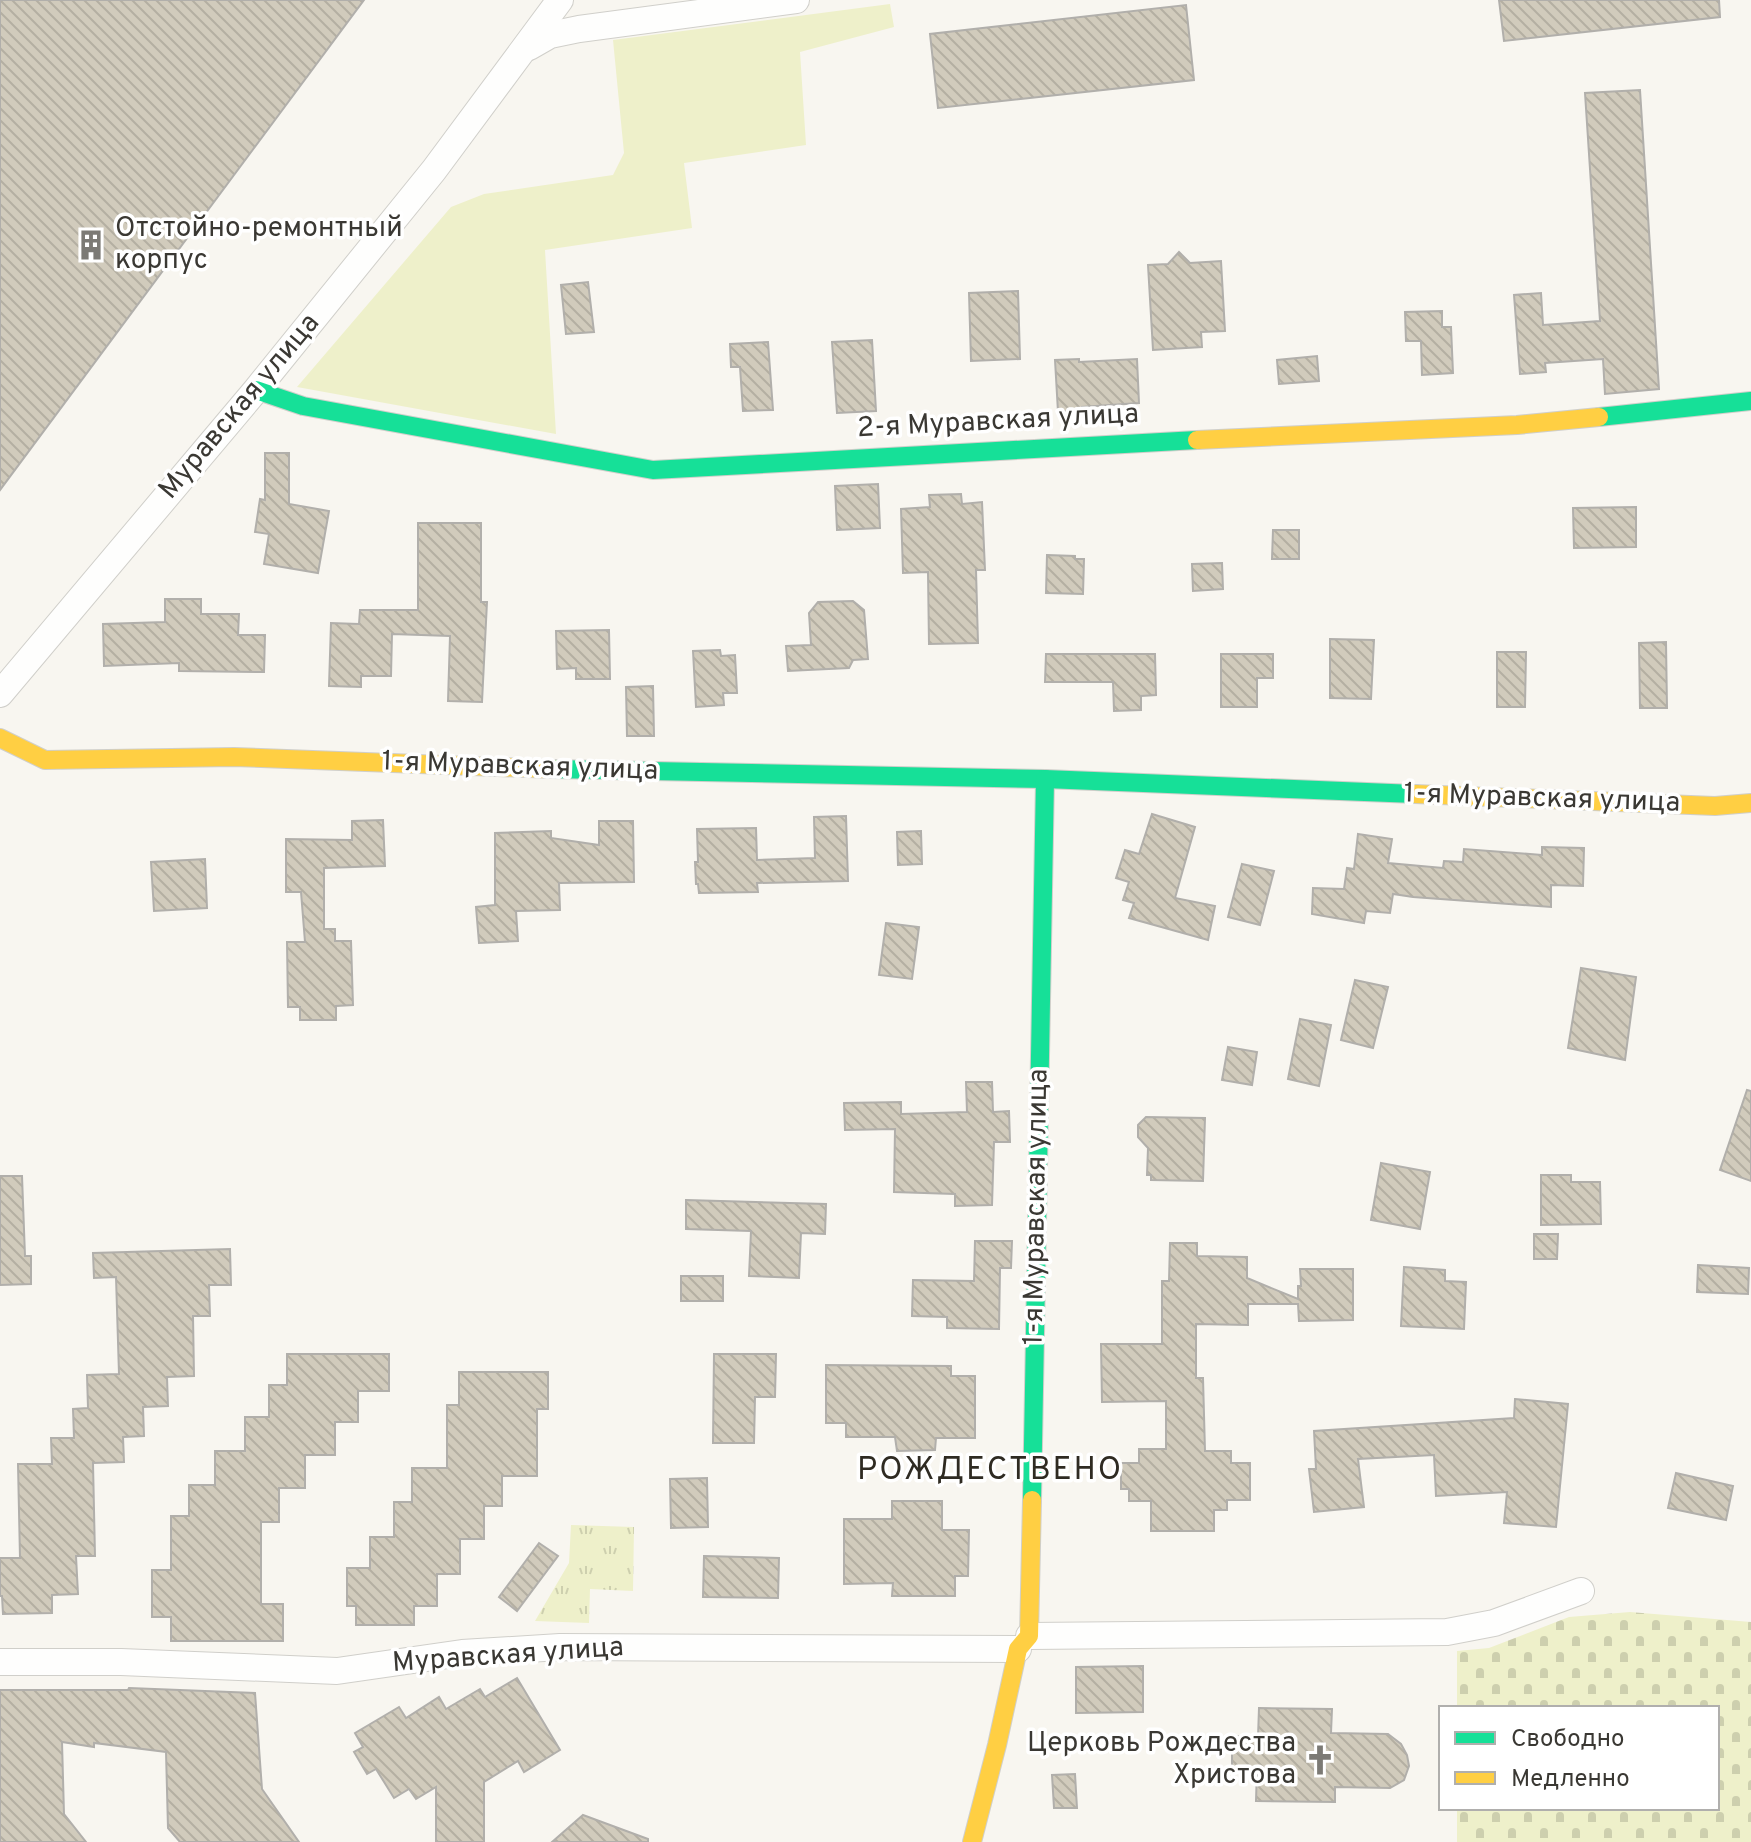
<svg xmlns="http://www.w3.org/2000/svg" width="1751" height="1842" font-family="Overpass,sans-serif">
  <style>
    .green { fill: #eef0ca }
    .cemetery { fill: url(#cemetery-stones) }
    .park { fill: url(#park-tufts) }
    .building { fill: url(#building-back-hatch); stroke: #b1afab; stroke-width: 2 }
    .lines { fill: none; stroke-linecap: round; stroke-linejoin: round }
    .street-casing { stroke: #d0cfca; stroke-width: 28 }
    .fast-casing { stroke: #d0cfca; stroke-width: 20 }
    .slow-casing { stroke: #d0cfca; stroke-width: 20 }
    .street { stroke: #fefefd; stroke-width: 26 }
    .fast { stroke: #16e098; stroke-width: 18 }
    .slow { stroke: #ffcf43; stroke-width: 18 }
    .labels { text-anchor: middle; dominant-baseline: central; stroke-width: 7; stroke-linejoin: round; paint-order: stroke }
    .poi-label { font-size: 28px; fill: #3a3833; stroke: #fff; text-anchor: start }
    .street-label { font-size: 28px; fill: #3a3833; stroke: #fff }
    .quarter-label { font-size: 32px; letter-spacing: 2px; fill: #2f2b22; stroke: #fff }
  </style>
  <defs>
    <pattern id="cemetery-stones" width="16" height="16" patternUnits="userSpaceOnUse" patternTransform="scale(2)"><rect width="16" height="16" fill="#eef0ca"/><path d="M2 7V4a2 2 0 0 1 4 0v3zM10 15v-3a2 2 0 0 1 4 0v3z" fill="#cdcfae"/></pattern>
    <pattern id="park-tufts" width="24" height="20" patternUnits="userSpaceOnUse" patternTransform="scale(2)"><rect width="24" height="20" fill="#eef0ca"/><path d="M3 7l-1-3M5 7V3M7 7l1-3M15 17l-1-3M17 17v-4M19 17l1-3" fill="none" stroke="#cdcfae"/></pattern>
    <pattern id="building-back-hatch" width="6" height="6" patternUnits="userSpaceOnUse" patternTransform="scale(2)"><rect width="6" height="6" fill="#d1cbbc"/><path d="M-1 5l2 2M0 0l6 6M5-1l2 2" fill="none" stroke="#b4afa2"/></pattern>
  </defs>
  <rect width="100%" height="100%" fill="#f8f6f0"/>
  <path class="green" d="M890 4 894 27 800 52 806 145 684 163 692 228 545 250 556 434 297 387 451 207 484 194 613 175 624 153 613 40Z"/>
  <path class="cemetery" d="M1630 1612 1751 1622V1842H1457V1808H1717V1708H1457V1651L1489 1648 1569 1617Z"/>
  <path class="park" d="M571 1525 634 1527 633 1591 590 1589 589 1623 535 1621 569 1563Z"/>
  <g class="building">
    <path d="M0 0H364L0 490Z"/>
    <path d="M1499 0H1719L1720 17 1504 41Z"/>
    <path d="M1186 5 1194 80 938 108 930 34Z"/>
    <path d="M1640 90 1659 389 1605 394 1603 359 1545 363 1546 372 1520 374 1514 295 1541 293 1543 325 1600 321 1585 93Z"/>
    <path d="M1179 252 1190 263 1221 261 1225 331 1201 332 1202 347 1153 350 1148 265 1168 264Z"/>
    <path d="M588 282 594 332 566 334 561 285Z"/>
    <path d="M1018 291 1020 359 971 361 969 293Z"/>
    <path d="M1442 311V327H1451L1453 373 1422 375 1421 341H1406L1405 312Z"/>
    <path d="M872 340 876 411 837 413 832 342Z"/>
    <path d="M768 342 773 410 743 411 740 367H731L730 344Z"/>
    <path d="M1317 356 1319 381 1279 384 1277 360Z"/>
    <path d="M1079 359V362L1137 359 1139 403 1082 407V410L1058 412 1055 360Z"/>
    <path d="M265 453H289V504L329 511 318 573 264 564 269 534 255 532 260 499 265 500Z"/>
    <path d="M878 484 880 528 837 530 835 486Z"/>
    <path d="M961 494 962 504 982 502 985 570H976L978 643 929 644 928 572 903 573 901 509 930 507 929 495Z"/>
    <path d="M1636 507V547L1574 548 1573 508Z"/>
    <path d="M418 523H481V602H487L482 702 448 701 450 636 392 634 391 676H361V687L329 686 331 623 359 624 360 610H418Z"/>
    <path d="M1273 530H1299V559H1272Z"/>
    <path d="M1047 555 1075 556V559H1084L1083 594 1046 593Z"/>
    <path d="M1222 563 1223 589 1193 591 1192 564Z"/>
    <path d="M165 599H201V614H239L238 635H265L264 672 179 671V663L104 666 103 624 165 622Z"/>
    <path d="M853 601 864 610 868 659 853 660 849 668 788 671 786 646 811 645 809 613 818 602Z"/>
    <path d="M609 630 610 679H576V668L557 669 556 631Z"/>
    <path d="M1330 639 1374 640 1371 699 1330 698Z"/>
    <path d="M1666 642 1667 708H1640L1639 643Z"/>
    <path d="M720 650 721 656 735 655 737 693H723L724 705 696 707 693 651Z"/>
    <path d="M1497 652H1526L1525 707H1497Z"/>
    <path d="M1046 654H1155L1156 695 1141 696V710L1114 711 1113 682H1045Z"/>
    <path d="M1221 654H1273V678H1257V707H1221Z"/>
    <path d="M653 686 654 736H627L626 687Z"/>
    <path d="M1152 814 1195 827 1175 898 1215 906 1208 940 1129 918 1134 903 1123 900 1129 882 1116 878 1125 850 1139 854Z"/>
    <path d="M846 816 848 881 757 883 758 892 699 893 698 884H696L695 862H698L697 829 756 828 757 860 815 858 814 817Z"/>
    <path d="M383 820 385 866 324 868V929H335V941H351L353 1005 336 1006V1020H300V1007H288L287 942H305L301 892H286V839L352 840V821Z"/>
    <path d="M599 821H633L634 882 559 883 560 910 516 911 518 941 479 943 476 907 495 905V833L551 831V838L599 845Z"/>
    <path d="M921 831 922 864 898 865 897 832Z"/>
    <path d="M1358 834 1392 839 1388 863 1443 868 1444 861 1463 862 1464 849 1542 855V847L1584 848 1583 886 1551 885V907L1413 897 1393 894 1390 913 1366 911 1364 923 1312 914 1313 888 1344 889 1347 868 1354 869Z"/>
    <path d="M205 859 207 908 154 911 151 862Z"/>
    <path d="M1242 864 1274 871 1260 925 1228 917Z"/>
    <path d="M886 923 919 927 912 979 879 975Z"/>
    <path d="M1581 968 1636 977 1625 1060 1568 1048Z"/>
    <path d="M1355 980 1388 987 1373 1048 1341 1040Z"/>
    <path d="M1300 1019 1331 1025 1319 1086 1288 1079Z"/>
    <path d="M1228 1047 1257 1052 1252 1085 1222 1080Z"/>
    <path d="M966 1082H992L993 1112 1009 1111 1010 1142H994L992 1205 955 1206V1194L894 1192 895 1129 845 1130 844 1103 901 1102V1114L967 1112Z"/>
    <path d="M1747 1090 1751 1091V1181L1720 1170Z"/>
    <path d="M1146 1117 1205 1118 1203 1181 1151 1180V1175H1147L1148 1148 1138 1137V1125Z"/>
    <path d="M1381 1163 1430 1172 1420 1229 1371 1220Z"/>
    <path d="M1541 1175H1571V1182H1600L1601 1224 1541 1225Z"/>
    <path d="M0 1176H22L25 1256H31V1284L0 1285Z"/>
    <path d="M686 1200 826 1204 825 1234 801 1233 799 1278 749 1276 751 1231 686 1229Z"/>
    <path d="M1534 1234H1558L1557 1259H1534Z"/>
    <path d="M975 1241H1012L1011 1268H1000L999 1329 947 1328V1317L912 1316 913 1280 974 1281Z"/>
    <path d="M1170 1243H1197V1256L1247 1257V1278L1298 1299V1286H1301L1300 1269H1353V1320L1299 1321 1298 1304H1248V1325L1196 1324V1378H1203L1205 1451H1231V1463H1250V1500H1227V1510H1214V1531H1151V1501H1129V1489H1121V1463H1139V1449H1166V1401L1102 1402 1101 1344H1162V1281H1169Z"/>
    <path d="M230 1249 231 1285H209L210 1316H193L194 1376 167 1377 168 1406 143 1407 144 1436 123 1437 124 1462 93 1463 95 1556H76L78 1594 52 1595V1613L3 1614 2 1596H0V1558H20L18 1464H52L51 1438H74L73 1409 88 1408 87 1375 119 1374 116 1277 94 1278 93 1253Z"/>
    <path d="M1698 1265 1749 1268 1748 1294 1697 1292Z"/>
    <path d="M1404 1267 1445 1270V1281L1466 1282 1464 1329 1401 1326Z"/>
    <rect x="681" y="1276" width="42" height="25"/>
    <path d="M287 1354H389V1391H358V1422H335V1455H305V1488H279V1522H261V1604H283V1641H171V1617H152V1570H171V1516H189V1485H215V1451H245V1417H269V1385H287Z"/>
    <path d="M714 1354H776L775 1397H755L754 1443H713Z"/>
    <path d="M826 1365 951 1366V1376H975V1438H936L935 1450 897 1451 895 1437H846V1423H826Z"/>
    <path d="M459 1372H548V1409H537V1476H502V1506H484V1539H460V1574H437V1606H414V1625H356V1606H347V1568H370V1537H394V1502H412V1468H447V1405H459Z"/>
    <path d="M1515 1399 1568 1404 1556 1527 1504 1523 1507 1492 1436 1496 1434 1455 1358 1459 1364 1507 1314 1512 1309 1469H1316L1314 1431 1514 1418Z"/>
    <path d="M1676 1473 1733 1486 1726 1520 1668 1508Z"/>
    <path d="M707 1478 708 1527 671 1528 670 1479Z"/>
    <path d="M892 1501H942V1530H969L968 1576H955V1596H892L893 1583 844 1584V1519H892Z"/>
    <path d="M539 1543 558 1556 517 1611 499 1597Z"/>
    <path d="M704 1556 779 1558 778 1598 703 1597Z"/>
    <path d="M1143 1666V1712L1076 1713V1667Z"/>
    <path d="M517 1678 560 1750 524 1772 518 1761 484 1782V1842H436V1787L416 1799 409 1789 394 1798 376 1769 367 1774 354 1752 363 1747 355 1733 399 1707 406 1718 439 1697 446 1709 480 1689 485 1697Z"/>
    <path d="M129 1688 255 1693 262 1789 299 1842H180L168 1828 166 1752 94 1743V1747L62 1742 64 1814 86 1842H0V1690H128Z"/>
    <path d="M1259 1708 1332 1709 1331 1733 1388 1734 1401 1744 1407 1755 1409 1766 1404 1780 1390 1788 1335 1787V1802L1256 1801 1257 1768 1232 1767V1752L1233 1736 1258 1737Z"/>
    <path d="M1075 1774 1077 1808H1054L1052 1775Z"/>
    <path d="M583 1815 648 1839V1842H552Z"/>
  </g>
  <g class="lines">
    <g class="street-casing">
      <g id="street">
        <path d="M529 47 550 35 579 29 796 0"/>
        <path d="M0 694 256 390 434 170 560 0"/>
        <path d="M1029 1636 1447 1632 1494 1623 1581 1591"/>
        <path d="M0 1662H121L337 1671 462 1653 560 1647 1018 1649"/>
      </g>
    </g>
    <g class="fast-casing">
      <g id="fast">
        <path d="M256 390 303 406 653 470 1197 440"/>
        <path d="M1599 417 1751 401"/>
        <path d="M553 769 1045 779 1415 794"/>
        <path d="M1032 1500 1045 779"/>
      </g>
    </g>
    <g class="slow-casing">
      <g id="slow">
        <path d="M1197 440 1517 425 1599 417"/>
        <path d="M0 738 45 760 234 757 553 769"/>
        <path d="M1415 794 1715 806 1751 803"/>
        <path d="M972 1842 997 1745 1018 1649 1029 1636 1032 1500"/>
      </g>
    </g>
    <use href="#street" class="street"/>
    <use href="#fast" class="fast"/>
    <use href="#slow" class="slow"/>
  </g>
  <defs>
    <g id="building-bare" transform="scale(2.4)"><path d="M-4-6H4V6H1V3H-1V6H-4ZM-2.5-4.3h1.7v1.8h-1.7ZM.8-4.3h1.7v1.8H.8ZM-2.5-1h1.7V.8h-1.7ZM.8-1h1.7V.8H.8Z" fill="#7c7a75" stroke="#fff" stroke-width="2.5" paint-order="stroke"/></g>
    <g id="church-bare" transform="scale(2.4)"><path d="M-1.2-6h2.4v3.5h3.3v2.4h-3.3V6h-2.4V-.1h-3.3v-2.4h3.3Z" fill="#7c7a75" stroke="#fff" stroke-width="2.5" paint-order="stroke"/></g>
  </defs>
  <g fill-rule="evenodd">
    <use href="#building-bare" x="91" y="245"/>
    <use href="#church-bare" x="1320" y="1760"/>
  </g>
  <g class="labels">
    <g class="poi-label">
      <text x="115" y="229">Отстойно-ремонтный<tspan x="115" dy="32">корпус</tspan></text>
      <text x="1296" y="1744" text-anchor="end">Церковь Рождества<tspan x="1296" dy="32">Христова</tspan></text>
    </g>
    <g class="street-label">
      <text transform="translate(240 407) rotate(-50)">Муравская улица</text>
      <text transform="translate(998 422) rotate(-3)">2-я Муравская улица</text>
      <text transform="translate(520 767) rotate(2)">1-я Муравская улица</text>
      <text transform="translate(1542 799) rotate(2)">1-я Муравская улица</text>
      <text transform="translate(1037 1207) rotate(-89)">1-я Муравская улица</text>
      <text transform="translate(508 1656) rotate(-4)">Муравская улица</text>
    </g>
    <g class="quarter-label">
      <text x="990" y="1471">РОЖДЕСТВЕНО</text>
    </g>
  </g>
  <rect x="1439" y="1706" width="280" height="104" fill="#ffffff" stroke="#b0afad" stroke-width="2"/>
  <rect x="1455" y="1732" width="40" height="12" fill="#16e098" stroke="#b0afad" stroke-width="2"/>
  <text x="1511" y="1746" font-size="24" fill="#3a3833">Свободно</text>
  <rect x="1455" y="1772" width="40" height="12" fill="#ffcf43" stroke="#b0afad" stroke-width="2"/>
  <text x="1511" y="1786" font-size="24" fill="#3a3833">Медленно</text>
</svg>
